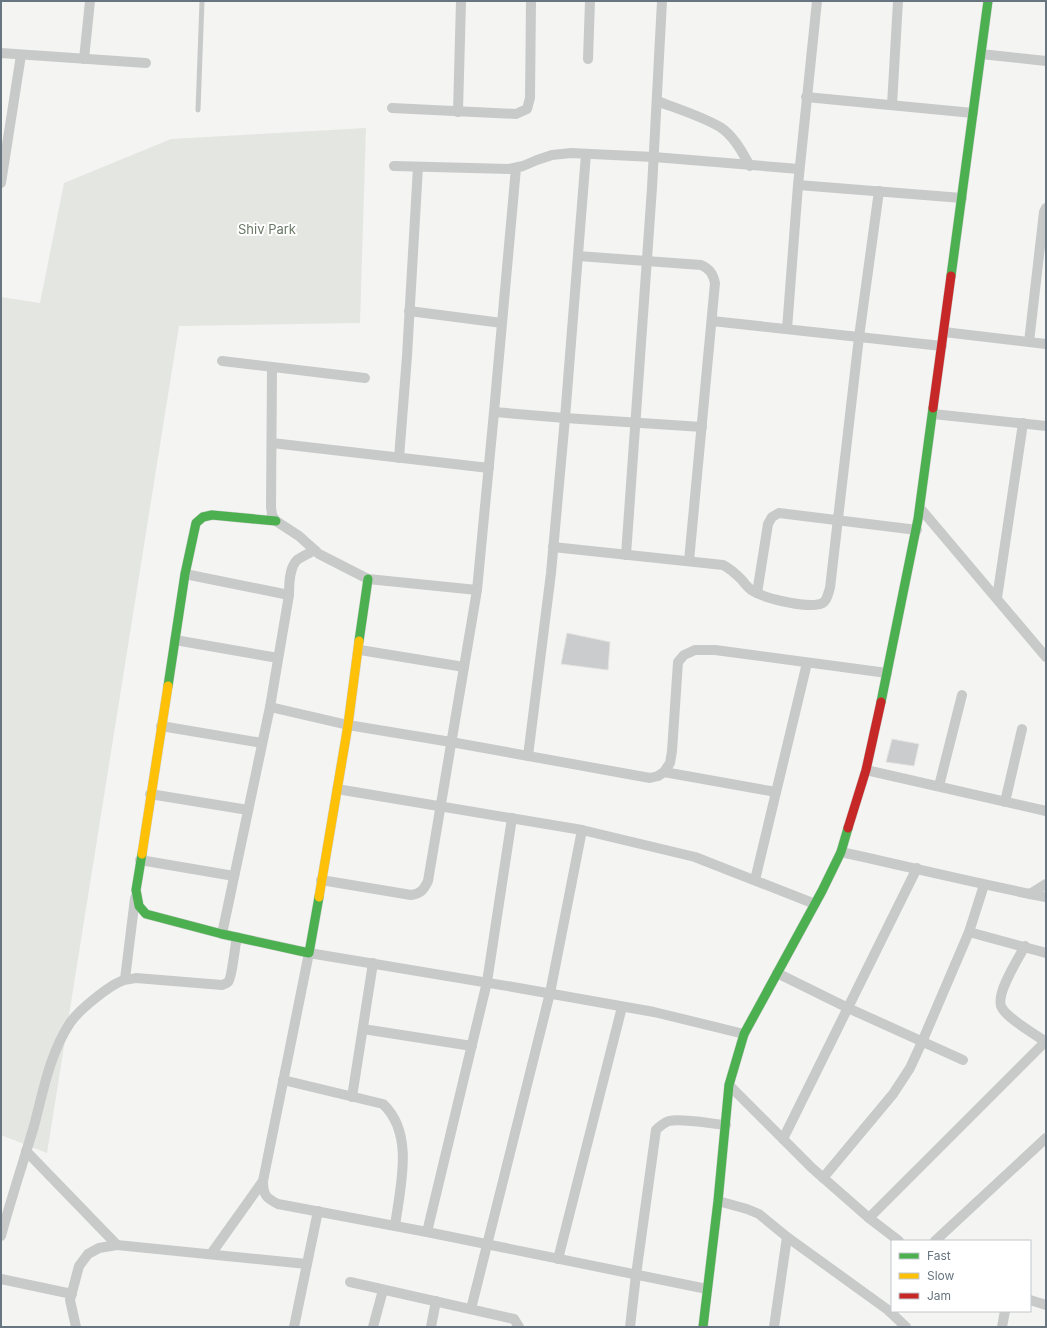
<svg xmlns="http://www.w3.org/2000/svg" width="1047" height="1328" font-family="Inter,sans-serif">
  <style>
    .green { fill: #e4e6e1 }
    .building { fill: #cbcccd; stroke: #e3e3e2 }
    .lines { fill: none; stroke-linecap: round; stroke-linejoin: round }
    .fast-casing { stroke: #d1d1d1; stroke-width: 10 }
    .slow-casing { stroke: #d1d1d1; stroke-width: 10 }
    .jam-casing { stroke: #d1d1d1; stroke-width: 10 }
    .lane { stroke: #c8caca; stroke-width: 5 }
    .street { stroke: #c8caca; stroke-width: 10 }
    .fast { stroke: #4caf50; stroke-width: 9 }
    .slow { stroke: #ffc107; stroke-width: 9 }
    .jam { stroke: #c62828; stroke-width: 9 }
    .labels { text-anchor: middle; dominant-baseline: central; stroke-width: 4; stroke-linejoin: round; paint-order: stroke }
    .park-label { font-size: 13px; fill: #697865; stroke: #fff }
  </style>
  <rect width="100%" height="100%" fill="#f4f4f3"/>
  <path class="green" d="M366 128 360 323 179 326 47 1153 1 1135V297L40 303 64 183 171 139Z"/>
  <g class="building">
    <path d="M567 633 610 642 608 670 561 664Z"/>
    <path d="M892 739 919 744 914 766 886 762Z"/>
  </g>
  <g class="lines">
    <g class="fast-casing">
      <g id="fast">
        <path d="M951 276 988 1"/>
        <path d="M359 641 368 579"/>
        <path d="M168 686 185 574 196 523 203 517 212 515 276 521"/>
        <path d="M881 702 918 519 933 408"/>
        <path d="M142 854 136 890 139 906 146 914 222 934 309 953 319 897"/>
        <path d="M703 1327 718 1201 729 1085 744 1034 822 891 841 852 848 828"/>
      </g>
    </g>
    <g class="slow-casing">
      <g id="slow">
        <path d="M142 854 168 686"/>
        <path d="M319 897 348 725 359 641"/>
      </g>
    </g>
    <g class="jam-casing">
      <g id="jam">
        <path d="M933 408 951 276"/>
        <path d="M848 828 866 770 881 702"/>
      </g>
    </g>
    <path class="lane" d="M198 110 202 1"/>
    <g class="street">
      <path d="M1 53 146 63"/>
      <path d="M981 54 1046 61"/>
      <path d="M84 59 90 1"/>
      <path d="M588 59 590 1"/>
      <path d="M806 97 973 113"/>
      <path d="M657 101C678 109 701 116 720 127 734 136 742 152 750 166"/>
      <path d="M892 105 898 1"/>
      <path d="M392 108 516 114 527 109 530 98 531 1"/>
      <path d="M458 112 461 1"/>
      <path d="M394 166 509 169 523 166 537 160 552 155 571 153 654 157 799 169"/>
      <path d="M1 183 21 55"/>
      <path d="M798 185 962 198"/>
      <path d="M578 256 701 265C710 269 713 274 715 283L689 561"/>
      <path d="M409 311 502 323"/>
      <path d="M712 321 942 346"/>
      <path d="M787 329 798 185 817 1"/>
      <path d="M944 332 1046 344"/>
      <path d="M1029 342 1044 212 1046 208"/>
      <path d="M222 361 365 378"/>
      <path d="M272 367 271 507 272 515 276 521 299 536 319 554 368 579 477 590"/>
      <path d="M494 412 565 418 702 427"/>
      <path d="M933 414 1046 426"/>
      <path d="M272 443 489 468"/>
      <path d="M399 458 407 356 418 167"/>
      <path d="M920 508 1046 657"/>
      <path d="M553 547 723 565C731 569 736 574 742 580 745 584 749 589 753 591 764 598 814 611 824 602 828 598 828 593 830 588L859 337 879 191"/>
      <path d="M626 555 652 188 662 1"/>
      <path d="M185 574 289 595"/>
      <path d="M757 593 768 524 772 517 779 513 917 530"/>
      <path d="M997 598 1023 423"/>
      <path d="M175 640 278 658"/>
      <path d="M360 650 464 667"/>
      <path d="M270 707 348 725 451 742 650 778 658 776 664 772 670 763 672 751 678 662 684 655 695 650H715L887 673"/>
      <path d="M161 726 262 743"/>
      <path d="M528 756 551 573 565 418 586 154"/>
      <path d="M866 770 1046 811"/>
      <path d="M664 772 776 792"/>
      <path d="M939 786 962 695"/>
      <path d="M337 789 582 830 695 857 815 904"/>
      <path d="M150 794 248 810"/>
      <path d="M1005 802 1022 729"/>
      <path d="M512 818 487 982 427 1232 707 1289"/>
      <path d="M841 852C910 867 977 884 1046 897"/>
      <path d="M140 860 234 876"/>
      <path d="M321 880 411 895C421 894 424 889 428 881L477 590 494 412 516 168"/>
      <path d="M755 880 807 663"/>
      <path d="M1030 894 1046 884"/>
      <path d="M969 932 1046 953"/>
      <path d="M222 934 270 707 289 595C289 585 289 568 297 560 302 556 310 553 315 550"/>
      <path d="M1025 946C1018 959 994 996 1002 1008 1007 1018 1036 1035 1046 1042"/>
      <path d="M777 973 848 1008 963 1060"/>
      <path d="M125 979 135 898"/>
      <path d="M363 1029 472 1046"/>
      <path d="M283 1080 383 1104C415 1134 400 1187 395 1226"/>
      <path d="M729 1085 812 1168 869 1218 899 1241"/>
      <path d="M352 1097 373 963"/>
      <path d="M783 1139 917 868"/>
      <path d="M26 1151 117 1245"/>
      <path d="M823 1178 893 1094 910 1068 922 1042 969 932 984 885"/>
      <path d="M718 1201 747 1209 759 1214 787 1237 888 1310 906 1327"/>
      <path d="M869 1218 1046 1041"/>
      <path d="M427 1232 278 1204C266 1198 263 1195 263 1181L309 953 513 987 654 1012 744 1034"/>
      <path d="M1 1236C11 1199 23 1163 34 1126 43 1092 50 1053 70 1023 78 1011 109 985 124 980 127 979 132 979 136 978L222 985C224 984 226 984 228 982 232 978 235 945 237 937"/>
      <path d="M935 1241 1046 1138"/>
      <path d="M211 1254 263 1181"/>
      <path d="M558 1259 622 1007"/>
      <path d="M1 1279 72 1294"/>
      <path d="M350 1282 514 1319 519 1327"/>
      <path d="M1030 1300 1046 1305"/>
      <path d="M471 1309 550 993 582 830"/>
      <path d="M76 1327 70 1300 79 1266 88 1254 99 1248 117 1245 307 1264"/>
      <path d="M294 1327 318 1211"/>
      <path d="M373 1327 383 1290"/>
      <path d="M431 1327 436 1301"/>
      <path d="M630 1327 636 1275 656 1130C660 1126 663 1123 669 1121 682 1118 712 1124 726 1125"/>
      <path d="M774 1327 787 1237"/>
      <path d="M1002 1327 1005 1311"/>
    </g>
    <use href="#fast" class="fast"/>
    <use href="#slow" class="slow"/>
    <use href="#jam" class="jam"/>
  </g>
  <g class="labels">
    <g class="park-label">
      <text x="267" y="229">Shiv Park</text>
    </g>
  </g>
  <rect width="1047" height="1328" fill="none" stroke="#677580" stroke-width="4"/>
  <rect x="891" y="1240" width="140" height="72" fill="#ffffff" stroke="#c2c8cc"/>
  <rect x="899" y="1253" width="20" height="6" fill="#4caf50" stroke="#c2c8cc"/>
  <text x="927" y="1260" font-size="12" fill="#677580">Fast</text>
  <rect x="899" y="1273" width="20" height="6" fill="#ffc107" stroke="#c2c8cc"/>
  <text x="927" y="1280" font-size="12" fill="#677580">Slow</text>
  <rect x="899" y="1293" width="20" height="6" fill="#c62828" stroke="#c2c8cc"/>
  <text x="927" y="1300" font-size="12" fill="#677580">Jam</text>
</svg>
